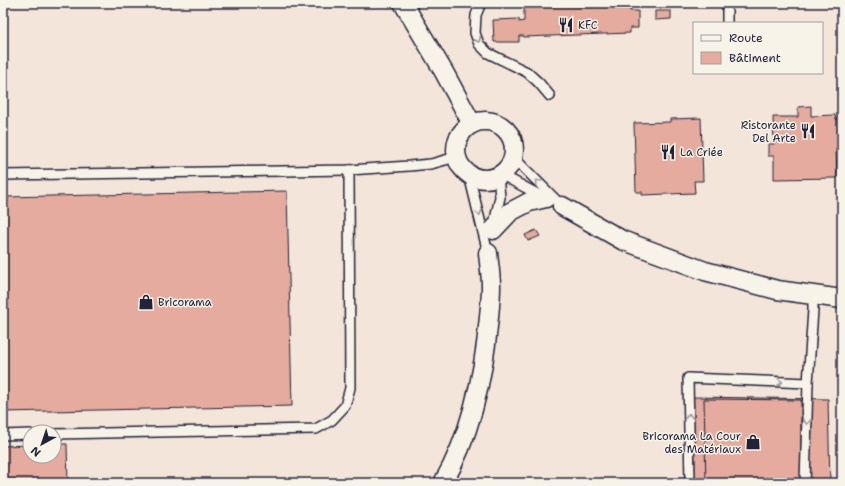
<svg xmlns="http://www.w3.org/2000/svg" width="845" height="486" font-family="'Shantell Sans',sans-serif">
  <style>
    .building { fill: #e4ab9e; stroke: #22223b }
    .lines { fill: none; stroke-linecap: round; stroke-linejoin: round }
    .lane-casing { stroke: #22223b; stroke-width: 12 }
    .street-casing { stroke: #22223b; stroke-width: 21 }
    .lane { stroke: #f7f3e8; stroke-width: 9 }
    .street { stroke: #f7f3e8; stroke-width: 18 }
    .oneway { stroke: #97959a }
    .labels { text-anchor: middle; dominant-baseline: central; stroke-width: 3; stroke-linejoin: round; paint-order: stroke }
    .poi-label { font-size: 11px; fill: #22223b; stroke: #f7f3e8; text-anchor: start }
  </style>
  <rect width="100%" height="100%" fill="#f3e5d9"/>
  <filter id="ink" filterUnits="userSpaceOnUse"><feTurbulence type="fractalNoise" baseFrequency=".025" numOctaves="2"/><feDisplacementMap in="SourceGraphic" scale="8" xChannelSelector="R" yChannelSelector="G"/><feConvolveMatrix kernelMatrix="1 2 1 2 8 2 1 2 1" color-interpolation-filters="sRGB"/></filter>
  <g filter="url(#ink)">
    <g class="building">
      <path d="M524 3H629L630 11H638V28H630V33L524 37V36H519V42H494L493 20H494L519 19V22L524 21Z"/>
      <path d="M655 11H671V19L655 20Z"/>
      <path d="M811 106V116L835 115 836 119H842V148H836L837 178 774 179V156H768V144H774L773 117H798V107Z"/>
      <path d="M701 118 703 181H694L695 193 642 195V192H636L634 123 670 122V119Z"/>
      <path d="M287 191 292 406 3 412V197Z"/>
      <path d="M536 230 540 236 528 241 525 235Z"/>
      <path d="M692 397 828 399 830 483H691Z"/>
      <path d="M704 399 801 400V483H706Z"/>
      <path d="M54 444H67L68 483H3V446L30 445V456H54Z"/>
    </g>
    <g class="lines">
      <g class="lane-casing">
        <g id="lane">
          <path d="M481 3 476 15 475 33 479 44 488 53 527 72 539 83 550 96"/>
          <path d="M727 3V23"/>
          <path d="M514 158 562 206"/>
          <path d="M3 175 349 170 409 166 431 164 456 157"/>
          <path d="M469 175 488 253"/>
          <path d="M502 175 543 197"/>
          <path d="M494 224 500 197 498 176"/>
          <path d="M54 434 316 429 332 420 345 406 350 388 349 170"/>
          <path d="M3 435 30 434"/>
          <path d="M690 483 688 378 808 383"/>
          <path d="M805 483 808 383 813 310V296"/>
        </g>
      </g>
      <g class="street-casing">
        <g id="street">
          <path d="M403 3 444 72 472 124"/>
          <circle cx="485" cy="150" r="29"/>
          <path d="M562 206 622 240 705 271 777 290 842 299"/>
          <path d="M493 230 510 212 529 202 546 198"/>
          <path d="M443 483C472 433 484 374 489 317 490 307 491 296 491 286 491 275 489 264 488 253"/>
        </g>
      </g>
      <use href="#lane" class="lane"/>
      <use href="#street" class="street"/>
    </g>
    <defs><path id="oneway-chevron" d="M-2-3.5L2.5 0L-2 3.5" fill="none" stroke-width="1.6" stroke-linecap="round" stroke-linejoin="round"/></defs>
    <g class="oneway">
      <use href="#oneway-chevron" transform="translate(478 40) rotate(64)"/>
      <use href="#oneway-chevron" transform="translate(538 182) rotate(-135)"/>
      <use href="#oneway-chevron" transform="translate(479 213) rotate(77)"/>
      <use href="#oneway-chevron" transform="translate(780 382) rotate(2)"/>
      <use href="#oneway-chevron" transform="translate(689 416) rotate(-91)"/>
      <use href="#oneway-chevron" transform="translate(807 422) rotate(91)"/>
    </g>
  </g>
  <defs>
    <g id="restaurant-bare" transform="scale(1.2)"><path d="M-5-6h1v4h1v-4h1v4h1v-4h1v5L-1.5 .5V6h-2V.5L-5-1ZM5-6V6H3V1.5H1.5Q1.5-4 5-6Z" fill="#22223b" stroke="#f7f3e8" stroke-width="2.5" paint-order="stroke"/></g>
    <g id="shop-bare" transform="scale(1.2)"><path d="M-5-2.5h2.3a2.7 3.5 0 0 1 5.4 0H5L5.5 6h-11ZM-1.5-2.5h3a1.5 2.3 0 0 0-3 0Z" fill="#22223b" stroke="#f7f3e8" stroke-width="2.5" paint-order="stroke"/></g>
  </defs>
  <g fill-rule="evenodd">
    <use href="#restaurant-bare" x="566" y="25"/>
    <use href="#restaurant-bare" x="808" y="131"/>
    <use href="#restaurant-bare" x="668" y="152"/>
    <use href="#shop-bare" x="146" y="302"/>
    <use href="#shop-bare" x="753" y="442"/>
  </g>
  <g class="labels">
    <g class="poi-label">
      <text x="578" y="25">KFC</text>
      <text x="796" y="125" text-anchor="end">Ristorante<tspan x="796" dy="13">Del Arte</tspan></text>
      <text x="680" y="152">La Criée</text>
      <text x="158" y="302">Bricorama</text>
      <text x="741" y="436" text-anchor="end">Bricorama La Cour<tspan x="741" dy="13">des Matériaux</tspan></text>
    </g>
  </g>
  <rect width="845" height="486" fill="none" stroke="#f7f3e8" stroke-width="16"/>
  <rect x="8" y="8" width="829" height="470" fill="none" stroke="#22223b" stroke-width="1.5" filter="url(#ink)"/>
  <rect x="693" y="22" width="130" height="52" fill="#f7f3e8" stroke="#a29fa3"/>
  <rect x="701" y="35" width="20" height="6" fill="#f7f3e8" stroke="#a29fa3"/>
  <text x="729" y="42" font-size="12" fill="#22223b">Route</text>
  <rect x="701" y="52" width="20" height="12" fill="#e4ab9e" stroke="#a29fa3"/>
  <text x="729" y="62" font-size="12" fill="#22223b">Bâtiment</text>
  <g transform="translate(42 444) rotate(220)"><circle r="19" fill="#f7f3e8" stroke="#a29fa3"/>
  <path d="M0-3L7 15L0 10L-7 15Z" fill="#22223b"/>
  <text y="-6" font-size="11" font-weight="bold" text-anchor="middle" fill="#22223b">N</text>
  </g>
</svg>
